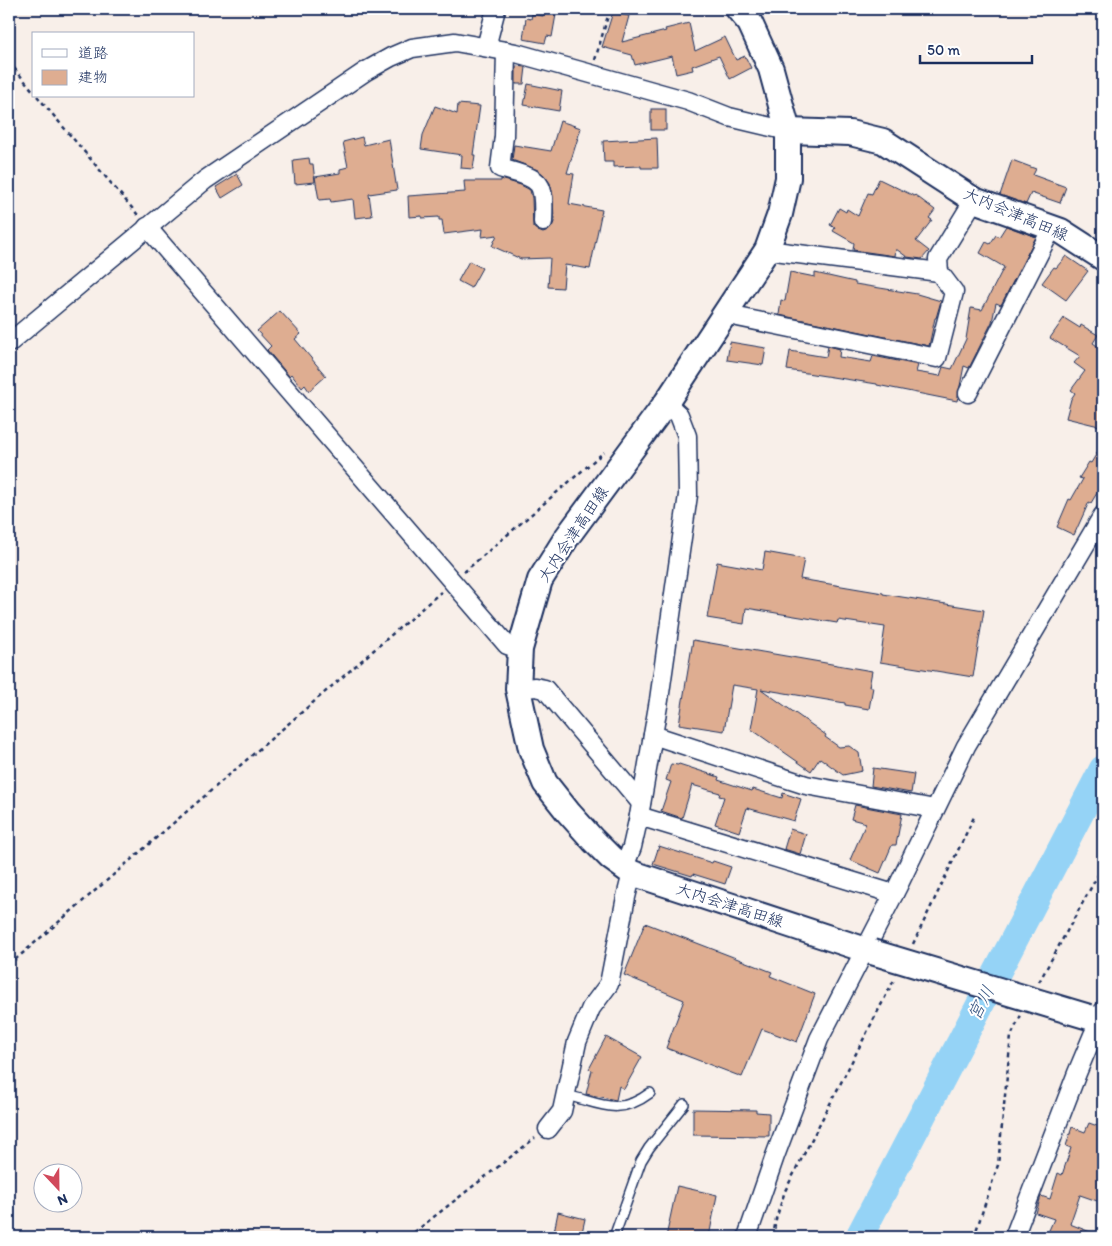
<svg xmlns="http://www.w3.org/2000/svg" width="1112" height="1246" font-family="Itim,'Klee One',sans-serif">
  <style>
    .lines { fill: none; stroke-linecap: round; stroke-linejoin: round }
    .river { stroke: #95d3f6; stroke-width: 28 }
    .building { fill: #dead91; stroke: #1b2f5e }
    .lane-casing { stroke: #1b2f5e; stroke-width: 12 }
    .street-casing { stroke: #1b2f5e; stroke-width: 21 }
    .secondary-casing { stroke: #1b2f5e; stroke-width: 28 }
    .path { stroke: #1b2f5e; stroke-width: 2.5; stroke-dasharray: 4 4; stroke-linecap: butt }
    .lane { stroke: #fff; stroke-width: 9 }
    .street { stroke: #fff; stroke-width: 18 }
    .secondary { stroke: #fff; stroke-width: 24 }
    .secondary-bridge-casing { stroke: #1b2f5e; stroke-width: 28; stroke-linecap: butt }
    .secondary-bridge { stroke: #fff; stroke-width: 24 }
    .labels { text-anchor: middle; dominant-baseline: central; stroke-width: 4; stroke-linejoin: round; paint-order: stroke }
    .street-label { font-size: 16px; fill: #1b2f5e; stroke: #fff }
    .water-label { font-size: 18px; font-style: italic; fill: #3a5884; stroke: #fff }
  </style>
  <rect width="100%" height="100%" fill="#f8efe9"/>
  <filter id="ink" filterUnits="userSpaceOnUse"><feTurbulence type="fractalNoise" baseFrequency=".02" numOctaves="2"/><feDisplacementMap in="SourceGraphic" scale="10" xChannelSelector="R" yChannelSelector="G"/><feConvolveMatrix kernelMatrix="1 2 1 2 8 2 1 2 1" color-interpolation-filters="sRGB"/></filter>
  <g filter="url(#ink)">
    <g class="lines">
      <path class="river" d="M859 1237 1103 769"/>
    </g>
    <g class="building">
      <path d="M543 9H557L552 37 547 36 545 43 523 39 526 18 531 19 532 14 543 16Z"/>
      <path d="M613 12 629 16 622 42 666 31 665 29 689 23 695 51 725 37 736 60 745 56 751 68 730 79 719 56 692 66 693 70 676 74 672 56 635 65 632 55 602 47Z"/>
      <path d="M516 66 526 67 524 84H516Z"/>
      <path d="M528 84 562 91 559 111 524 105Z"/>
      <path d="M458 104 480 106 473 155H475L473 169 461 168 462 155 421 149 423 135 435 106 457 114Z"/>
      <rect x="651" y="109" width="15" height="21"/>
      <path d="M560 121 581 128 567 173 574 174 569 204 602 210 590 269 565 265 563 288 548 287 550 258 521 259 492 246 497 235 482 237 483 229 444 234 442 220H439V217L422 218V216L409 217 408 196 465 192 464 181H501V179L521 185 530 190 532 198 533 227 538 231 543 233 548 231 552 227 554 222 553 196 550 183 544 175 538 170 512 160 514 145 551 151Z"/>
      <path d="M362 137 364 145 389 139 397 190 369 194 372 216 355 218 353 199 331 202 330 199 319 200 315 177 340 173V169L348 167 343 142Z"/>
      <path d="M657 138 658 168H641V166L613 167V162H604L603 141Z"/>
      <path d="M309 158 310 164H313L315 182 295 184 293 160Z"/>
      <path d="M1012 160 1036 169 1033 175 1066 187 1060 203 1031 193 1026 204 1000 195Z"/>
      <path d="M237 174 243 185 222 198 216 187Z"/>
      <path d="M879 179 914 196 915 195 935 210 929 218 932 220 916 241 929 251 922 259 907 257 896 249 895 256 853 250 854 243 833 231 835 228 830 225 839 208 846 212 847 209 858 216 868 193 872 194Z"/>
      <path d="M1006 226 1036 237 1001 305 996 303 992 322 969 368 964 366 957 401 877 385V384L787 370 790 351 826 357 828 346 840 349 839 357 871 362 873 356 918 365 916 372 940 376 943 367 952 369 966 339 971 308 982 310 1004 267 980 253 986 242 990 244 996 235 999 237Z"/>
      <path d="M1066 256 1088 271 1066 300 1042 283 1054 267 1056 268Z"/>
      <path d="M469 261 482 268 471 288 458 281Z"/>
      <path d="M790 272 815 277V273L855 282V284L917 294 941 301 936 318H935L929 346 779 315 781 300 785 301Z"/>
      <path d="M280 311 301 334 295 339 326 376 309 391 305 385 302 388 291 374 289 376 267 350 271 346 257 331Z"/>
      <path d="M1064 318 1080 328 1081 325 1098 335 1093 343 1103 350V427L1066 418 1071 399 1075 393 1071 390 1085 371 1074 363 1080 356 1050 338Z"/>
      <path d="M730 342 766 348 763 365 727 360Z"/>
      <path d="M1103 443V483L1091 503 1089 502 1074 535 1057 527 1069 499 1071 500 1083 479 1079 478 1089 462 1091 463Z"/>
      <path d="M765 552 804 559 800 579 883 593V594L984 610 973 677 880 662 885 627 838 620 837 623 746 608 744 624 707 618 717 562 762 570Z"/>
      <path d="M693 640 872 671 869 687H873L869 709 845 705V703L761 689 826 735 825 737 839 747 849 746 859 753 862 771 843 775 820 758 811 771 751 729 758 689 732 685 724 731 679 724Z"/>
      <path d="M671 764 678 765 679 764 719 777 718 780 752 791 753 789 782 798 783 793 801 799 794 821 747 808 739 832 715 824 724 797 719 796 720 793 692 785 682 818 661 811 671 782 666 780Z"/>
      <path d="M873 768 914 774 911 793 871 786Z"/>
      <path d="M855 805 902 814 896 845H892L880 873 850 860 866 823 851 819Z"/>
      <path d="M790 829 806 834 800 854 784 849Z"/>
      <path d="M659 846 712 863 713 861 731 867 725 884 693 874 692 876 653 864Z"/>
      <path d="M645 923 772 972 770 976 815 994 797 1042 762 1029 742 1077 666 1048 684 1000 624 975Z"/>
      <path d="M606 1037 642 1057 624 1089 619 1086 616 1100 586 1094 592 1070 589 1069Z"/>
      <path d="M693 1109 756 1110V1112L769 1113V1136L693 1135Z"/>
      <path d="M1089 1123 1103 1128 1099 1140 1103 1141V1203L1080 1195 1070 1224 1103 1237H1046L1054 1219 1036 1213 1041 1196 1050 1199 1058 1173 1062 1175 1071 1148 1066 1146 1072 1127 1085 1132Z"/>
      <path d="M677 1186 717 1195 709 1237H666Z"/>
      <path d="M558 1212 585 1219 581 1237H553Z"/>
    </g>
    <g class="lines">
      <g class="lane-casing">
        <g id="lane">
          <path d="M566 1095C600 1103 618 1117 650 1093"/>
          <path d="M614 1237 641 1161 649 1148 684 1104"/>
        </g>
      </g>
      <g class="street-casing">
        <g id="street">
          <path d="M486 47 496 9"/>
          <path d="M506 51 504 136 500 168C541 180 545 178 543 222"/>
          <path d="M147 227 507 645 520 649"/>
          <path d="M767 250 939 272"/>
          <path d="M723 314 937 358 954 292 939 272 938 259 974 200"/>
          <path d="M9 343 205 180 366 71 391 57 412 48 455 42 516 53 688 101 729 117 788 131"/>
          <path d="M968 393 1052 228"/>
          <path d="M518 689 535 687 545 689 641 803"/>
          <path d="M653 735 806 785 935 809"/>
          <path d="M639 816 894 894"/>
          <path d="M624 867 632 847 639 816 659 700 688 495 687 436 679 415 666 403"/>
          <path d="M548 1129 562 1111 577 1042 591 1008 609 984 626 897 632 873"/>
          <path d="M747 1237 775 1156 819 1039 898 886 966 746 1103 515"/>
          <path d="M1014 1237 1077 1073 1103 1011"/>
        </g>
      </g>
      <g class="secondary-casing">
        <g id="secondary">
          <path d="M738 9 750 23 771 69 788 131V178L780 214 767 250 666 403 567 537 540 580 520 649 518 689 531 749 545 783 568 812 593 840 611 858 632 873 872 952"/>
          <path d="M788 131 850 133 883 141 974 200 1061 231 1103 258"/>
        </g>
      </g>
      <g class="path">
        <path d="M595 60 610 9"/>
        <path d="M9 62 34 92"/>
        <path d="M37 96 138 215"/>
        <path d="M464 572 604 452"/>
        <path d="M913 944 975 815"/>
        <path d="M9 965 441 592"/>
        <path d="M1039 982 1103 866"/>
        <path d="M408 1237 535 1138"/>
        <path d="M773 1237 776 1219 785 1191 895 978"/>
        <path d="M974 1237 998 1165 1011 1036 1021 1015"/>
      </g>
      <use href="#lane" class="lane"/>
      <use href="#street" class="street"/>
      <use href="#secondary" class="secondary"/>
      <g class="secondary-bridge-casing">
        <path id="secondary-bridge" d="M872 952 1089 1017"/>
      </g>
      <use href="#secondary-bridge" class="secondary-bridge"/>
    </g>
  </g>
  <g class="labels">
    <g class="street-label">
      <text transform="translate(1016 214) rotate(23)">大内会津高田線</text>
      <text transform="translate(573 534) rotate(-56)">大内会津高田線</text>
      <text transform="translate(730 905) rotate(18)">大内会津高田線</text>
    </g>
    <g class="water-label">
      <text transform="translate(981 1003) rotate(-62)">宮川</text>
    </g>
  </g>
  <rect width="1112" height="1246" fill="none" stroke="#fff" stroke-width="30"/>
  <rect x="15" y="15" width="1082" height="1216" fill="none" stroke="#1b2f5e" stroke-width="2" filter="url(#ink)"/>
  <rect x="32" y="32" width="162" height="65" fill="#ffffff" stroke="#a4acbf"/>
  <rect x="42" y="49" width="25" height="8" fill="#ffffff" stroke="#a4acbf"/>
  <text x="78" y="58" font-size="15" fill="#1b2f5e">道路</text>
  <rect x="42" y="70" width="25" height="15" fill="#dead91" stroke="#a4acbf"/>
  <text x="78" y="82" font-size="15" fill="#1b2f5e">建物</text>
  <g transform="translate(58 1188) rotate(158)"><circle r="24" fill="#ffffff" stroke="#a4acbf"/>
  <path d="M0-4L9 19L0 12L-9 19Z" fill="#d1495b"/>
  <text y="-8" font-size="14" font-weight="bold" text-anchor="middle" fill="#1b2f5e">N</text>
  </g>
  <path d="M920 55v8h112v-8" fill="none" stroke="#1b2f5e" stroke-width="2.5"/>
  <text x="927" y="55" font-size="15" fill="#1b2f5e" stroke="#ffffff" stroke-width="4" paint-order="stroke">50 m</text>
</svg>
